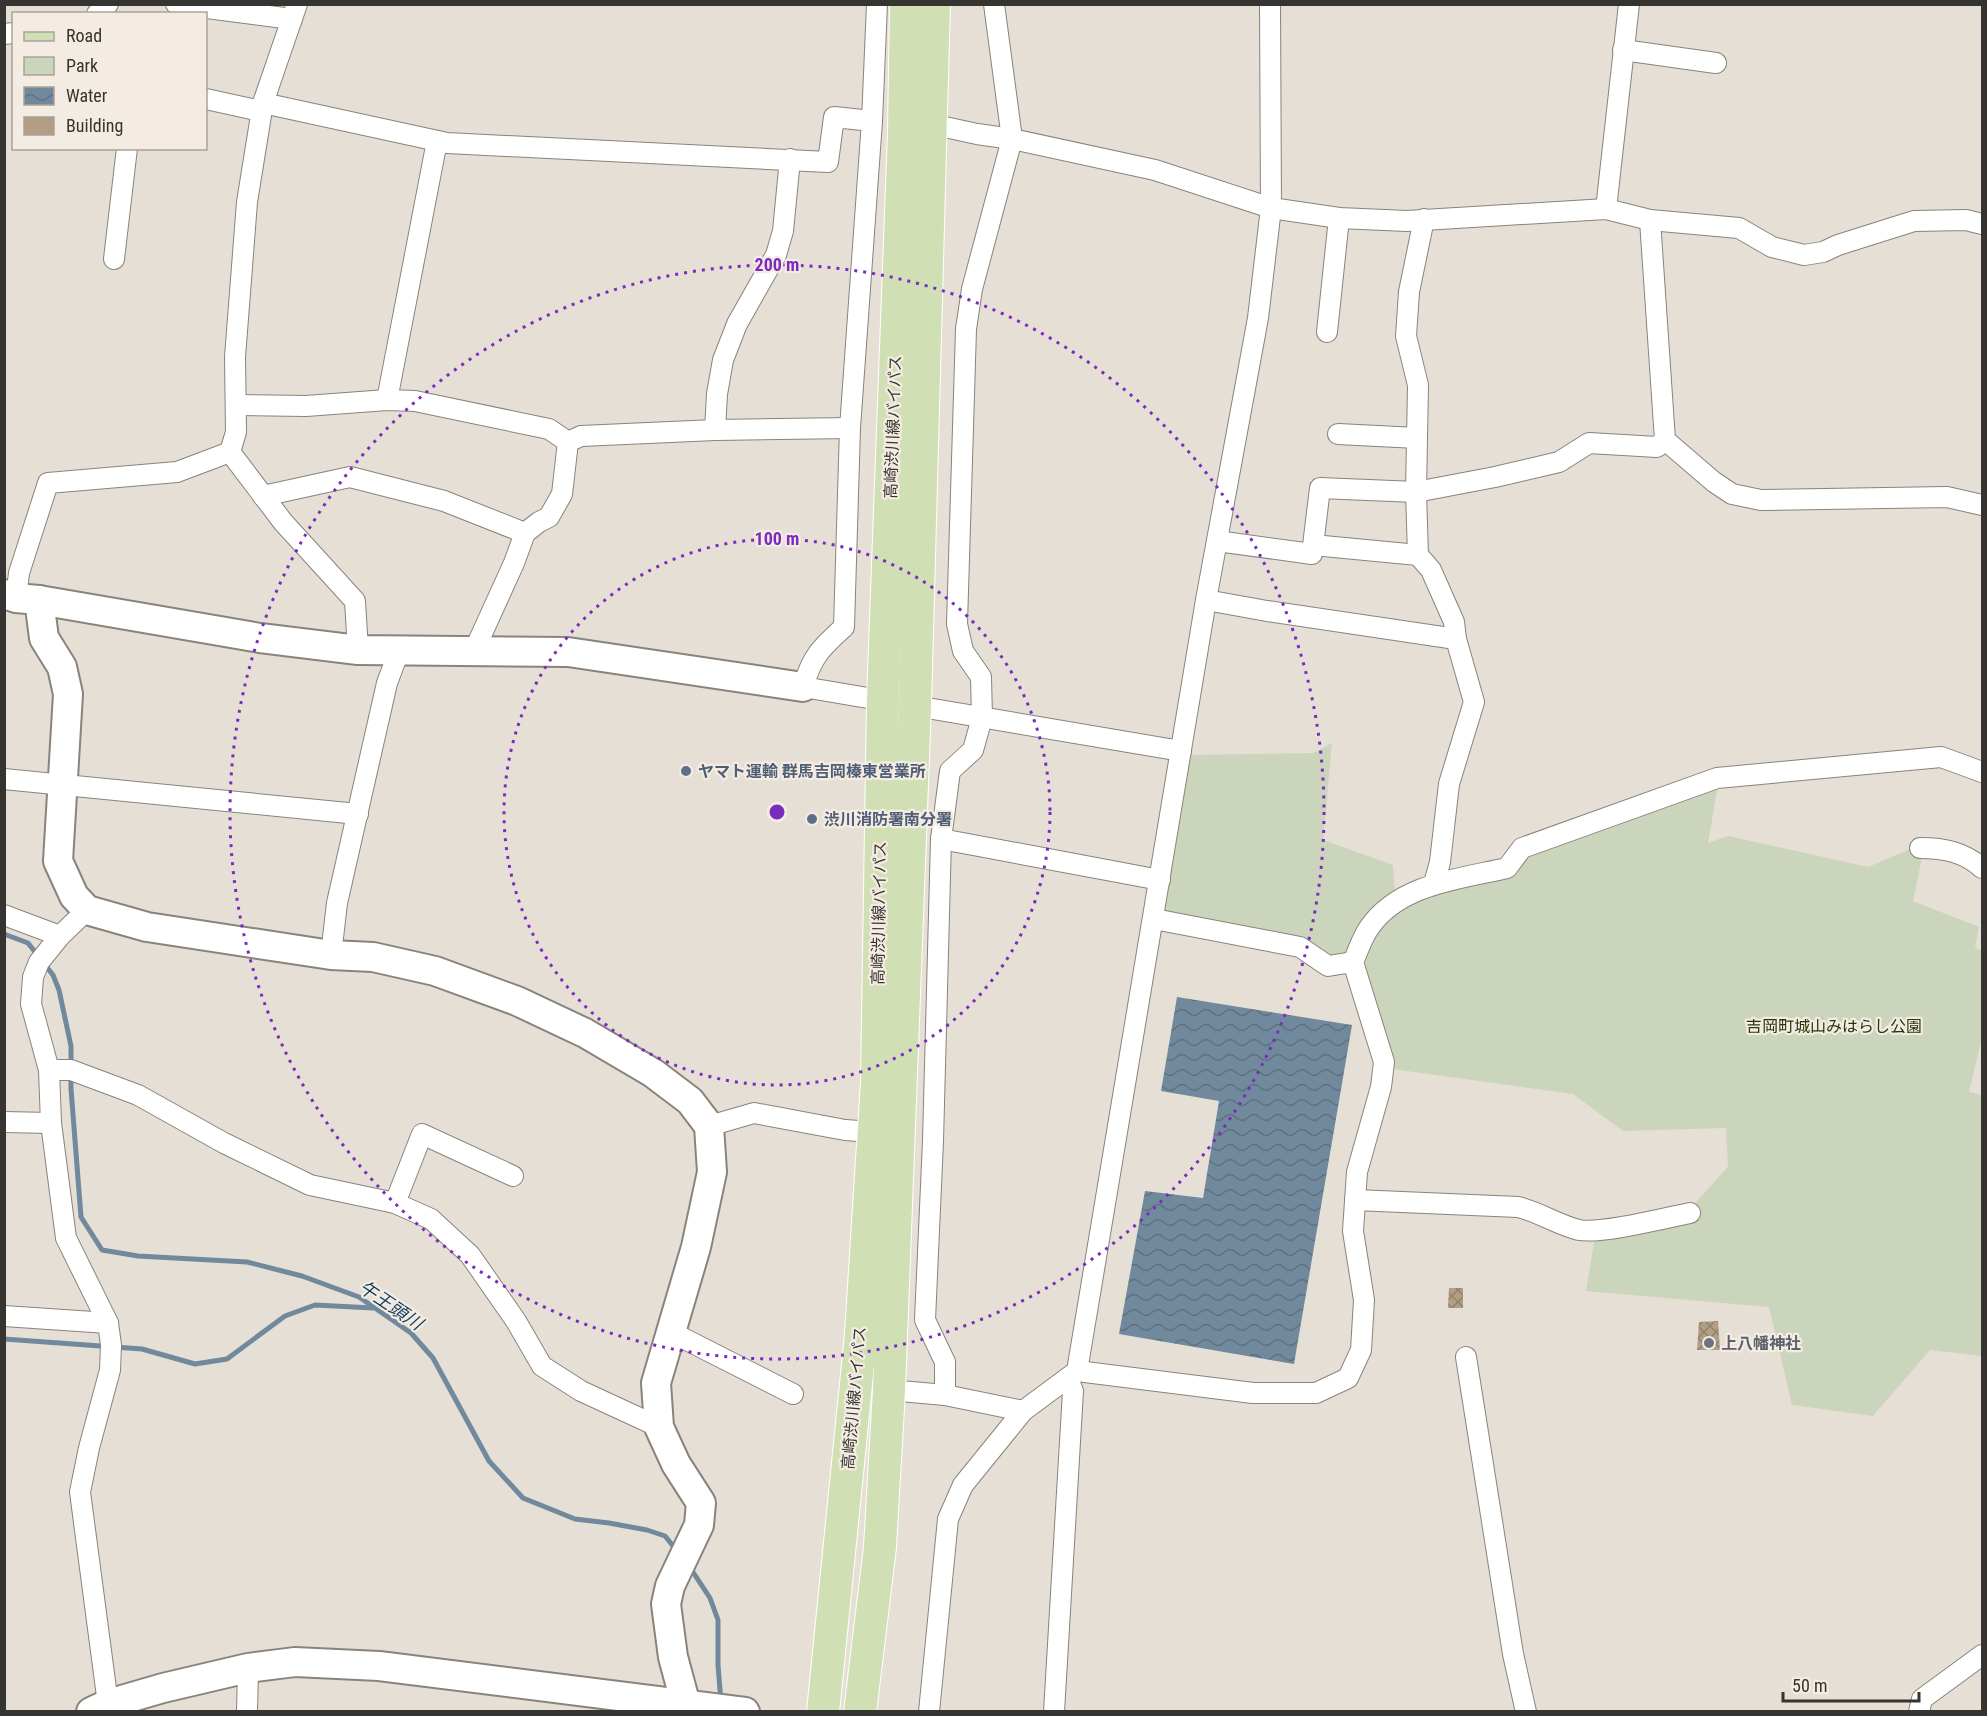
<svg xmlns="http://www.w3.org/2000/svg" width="1987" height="1716" font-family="'Roboto Condensed','Noto Sans JP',sans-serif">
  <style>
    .park { fill: #cad5bc }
    .water { fill: url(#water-waves) }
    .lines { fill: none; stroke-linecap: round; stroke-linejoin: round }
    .stream { stroke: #70899d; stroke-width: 5 }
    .building { fill: url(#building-cross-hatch) }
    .street-casing { stroke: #8a837b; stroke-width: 22 }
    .secondary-casing { stroke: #8a837b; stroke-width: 32 }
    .primary-casing { stroke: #fff; stroke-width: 34 }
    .street { stroke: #fff; stroke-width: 20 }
    .secondary { stroke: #fff; stroke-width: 28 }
    .primary { stroke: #d1e0b4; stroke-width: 32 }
    .ring { fill: none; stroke: #7b2cbf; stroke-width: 3; stroke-dasharray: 3 6 }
    .service-dot { fill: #5c6f8a; stroke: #f4ece3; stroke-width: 2 }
    .worship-dot { fill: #6b7280; stroke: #f4ece3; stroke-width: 2 }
    .labels { text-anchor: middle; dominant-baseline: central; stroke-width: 4.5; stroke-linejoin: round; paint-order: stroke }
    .street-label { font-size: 16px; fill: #363430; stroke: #f4ece3 }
    .service-label { font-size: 16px; font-weight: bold; fill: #4e5e75; stroke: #f4ece3; text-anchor: start }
    .park-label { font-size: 16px; fill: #263606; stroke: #f4ece3 }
    .worship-label { font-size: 16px; font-weight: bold; fill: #5b616d; stroke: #f4ece3; text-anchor: start }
    .water-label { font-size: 18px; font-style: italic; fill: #103f5d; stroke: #f4ece3 }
    .centre { fill: #7b2cbf; stroke: #f4ece3; stroke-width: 3 }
    .ring-label { font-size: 18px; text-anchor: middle; font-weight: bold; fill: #7b2cbf; stroke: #f4ece3; stroke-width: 4.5; stroke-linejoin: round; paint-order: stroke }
  </style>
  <defs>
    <pattern id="water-waves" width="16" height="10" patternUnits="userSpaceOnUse" patternTransform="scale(1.5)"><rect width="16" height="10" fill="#70899d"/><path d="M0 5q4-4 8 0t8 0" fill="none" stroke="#5d7180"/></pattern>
    <pattern id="building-cross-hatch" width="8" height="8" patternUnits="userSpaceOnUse" patternTransform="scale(1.5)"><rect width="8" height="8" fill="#b29e85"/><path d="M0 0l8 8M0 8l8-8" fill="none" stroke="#92826d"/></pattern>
  </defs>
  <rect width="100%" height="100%" fill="#e6dfd6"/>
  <path class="park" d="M1332 743 1323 840 1393 865 1395 893 1524 854 1718 785 1708 843 1728 836 1868 867 1925 843 1913 901 1979 927 1975 948 1982 950V1037L1969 1092 1982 1095V1356L1930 1350 1873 1416 1792 1405 1769 1307 1586 1291 1597 1225 1638 1218 1694 1204 1728 1167 1726 1128 1623 1131 1573 1094 1392 1069 1357 963 1329 962 1159 916 1186 755 1313 753Z"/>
  <path class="water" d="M1177 997 1352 1025 1294 1364 1119 1334 1145 1191 1203 1198 1219 1101 1161 1091Z"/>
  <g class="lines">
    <g class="stream">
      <path d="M4 934 28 943 53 975 59 990 71 1046V1089L81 1217 102 1250 138 1256 247 1262 302 1276 359 1297 411 1333 433 1358 489 1461 523 1498 575 1519 609 1523 647 1530 665 1536 678 1552"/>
      <path d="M4 1339 142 1349 195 1364 227 1359 285 1316 315 1305 373 1308"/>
      <path d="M689 1566 710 1598 718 1620V1665L721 1702"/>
    </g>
  </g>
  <g class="building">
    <path d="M1449 1288H1463V1308H1448Z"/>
    <path d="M1718 1321 1720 1350H1697L1699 1322Z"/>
  </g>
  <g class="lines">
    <g class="street-casing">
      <g id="street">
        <path d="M176 4 292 19"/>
        <path d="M297 4 263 103 247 202 235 357 236 432 230 452 283 522 355 601 358 650"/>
        <path d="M97 14 108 4"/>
        <path d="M4 34 14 33"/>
        <path d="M1623 50 1716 63"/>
        <path d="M206 99 261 111"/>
        <path d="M263 103 447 143 828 162 834 117 872 121 877 4"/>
        <path d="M872 121 850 428 844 627C821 648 812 656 803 687L1181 751"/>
        <path d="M931 124 977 134 1012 139 1155 170 1271 208 1339 218 1407 221 1606 209 1650 220 1739 228 1772 247 1804 255 1823 252 1838 245 1914 221 1966 220 1982 224"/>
        <path d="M1606 209 1629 4"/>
        <path d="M1424 219 1409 292 1406 336 1418 385 1416 492 1418 555 1431 570 1454 622 1456 639 1474 702 1449 784 1440 862 1434 884"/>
        <path d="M1650 220 1665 440"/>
        <path d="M114 259 127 148"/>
        <path d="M1327 332 1339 218"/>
        <path d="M387 400 437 141"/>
        <path d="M236 405 306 406 387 400 415 401 549 429 568 442"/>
        <path d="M715 430 717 394 723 360 737 324 776 255 783 231 790 159"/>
        <path d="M1338 434 1417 438"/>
        <path d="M263 496 350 477 444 501 525 533"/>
        <path d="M1217 541 1312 554 1320 488 1416 492 1495 477 1559 462 1589 443 1657 447 1665 440 1714 482 1732 494 1761 500 1947 497 1982 505"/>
        <path d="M1313 545 1418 555"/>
        <path d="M16 598 19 573 48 483 177 472 230 452"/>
        <path d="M1206 600 1267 611 1456 639"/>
        <path d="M474 651 514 563 525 533 539 522 549 517 562 494 568 442 581 436 715 430 850 428"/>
        <path d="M4 779 358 814"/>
        <path d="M941 839 1160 880"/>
        <path d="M1920 848C1944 848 1964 852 1982 868"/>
        <path d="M87 910 60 936 39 962 33 977 31 1004 49 1070 51 1123 66 1238 108 1323 111 1345 110 1370 89 1448 80 1492 108 1704"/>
        <path d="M4 915 60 936"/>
        <path d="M1154 919 1300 947 1328 966 1353 962"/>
        <path d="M331 955 337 903 387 683 399 651"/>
        <path d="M49 1070H71L138 1095 224 1143 310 1185 395 1203 431 1219 470 1255 516 1321 542 1366 581 1391 659 1427"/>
        <path d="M4 1122 51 1123"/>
        <path d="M709 1126 754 1113 845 1130 873 1132"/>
        <path d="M1355 1200 1518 1207C1539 1212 1558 1225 1579 1230 1603 1234 1664 1218 1690 1213"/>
        <path d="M395 1203 422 1134 513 1176"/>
        <path d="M4 1316 108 1323"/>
        <path d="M671 1332 793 1394"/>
        <path d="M1466 1357 1513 1654 1526 1712"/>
        <path d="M1077 1371 1253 1393H1316L1348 1378 1361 1350 1364 1300 1353 1231 1357 1172 1381 1087 1384 1062 1353 962C1358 951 1362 938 1369 928 1399 884 1459 879 1507 868L1522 848 1717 778 1941 757 1982 772"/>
        <path d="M889 1390 945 1395 1023 1411"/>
        <path d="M945 1395V1362L925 1320 933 1141 941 839 950 771 973 750 982 718 981 677 963 651 957 624 966 329 972 289 1012 139 994 4"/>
        <path d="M247 1712 248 1668"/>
        <path d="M929 1712 948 1519 963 1485 1023 1411 1077 1371 1206 600 1258 318 1271 208 1270 4"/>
        <path d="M1054 1712 1073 1391 1068 1378"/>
        <path d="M1919 1712 1922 1699 1982 1655"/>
      </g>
    </g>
    <g class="secondary-casing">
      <g id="secondary">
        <path d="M4 594 16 598 39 600 44 638 62 667 68 694 58 861 74 896 87 910 147 927 331 955 373 957 435 971 517 1001 585 1033 653 1073 690 1101 709 1126 712 1172 696 1247 656 1383 659 1427 676 1464 701 1503 699 1525 670 1586 666 1604 673 1657 686 1705"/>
        <path d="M39 600 260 638 358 650 568 652 803 687"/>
        <path d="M91 1712 108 1704 163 1688 248 1668 295 1662 379 1666 745 1712"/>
      </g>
    </g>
    <g class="primary-casing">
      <g id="primary">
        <path d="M823 1712 861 1334 877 1081 883 700 904 132 906 4"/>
        <path d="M860 1712 880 1547 889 1390 915 705 934 4"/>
      </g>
    </g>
    <use href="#street" class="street"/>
    <use href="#secondary" class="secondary"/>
    <use href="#primary" class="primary"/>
  </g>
  <g class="ring">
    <circle cx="777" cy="812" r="273"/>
    <circle cx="777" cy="812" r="547"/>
  </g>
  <g class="service-dot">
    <circle cx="686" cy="771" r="6"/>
    <circle cx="812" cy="819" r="6"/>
  </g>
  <circle class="worship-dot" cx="1709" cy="1343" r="6"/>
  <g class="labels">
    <g class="street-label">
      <text transform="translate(893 427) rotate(-88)">高崎渋川線バイパス</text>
      <text transform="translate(879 913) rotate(-89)">高崎渋川線バイパス</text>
      <text transform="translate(854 1398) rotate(-85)">高崎渋川線バイパス</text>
    </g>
    <g class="service-label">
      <text x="698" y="771">ヤマト運輸 群馬吉岡榛東営業所</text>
      <text x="824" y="819">渋川消防署南分署</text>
    </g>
    <g class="park-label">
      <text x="1834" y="1026">吉岡町城山みはらし公園</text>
    </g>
    <g class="worship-label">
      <text x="1721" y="1343">上八幡神社</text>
    </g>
    <g class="water-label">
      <text transform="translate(391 1305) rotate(34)">午王頭川</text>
    </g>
  </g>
  <circle cx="777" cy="812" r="9" class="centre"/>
  <g class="ring-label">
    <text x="777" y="271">200 m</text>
    <text x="777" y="545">100 m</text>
  </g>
  <rect width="1987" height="1716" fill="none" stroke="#363430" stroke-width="12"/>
  <rect x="12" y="12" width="195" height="138" fill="#f4ece3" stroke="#a8a29b" stroke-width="1.5"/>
  <rect x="24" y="32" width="30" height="9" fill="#d1e0b4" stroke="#a8a29b" stroke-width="1.5"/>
  <text x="66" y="42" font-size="18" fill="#363430">Road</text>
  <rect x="24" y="57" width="30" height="18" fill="#cad5bc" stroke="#a8a29b" stroke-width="1.5"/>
  <text x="66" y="72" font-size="18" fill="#363430">Park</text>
  <rect x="24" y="87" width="30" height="18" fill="url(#water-waves)" stroke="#a8a29b" stroke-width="1.5"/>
  <text x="66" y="102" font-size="18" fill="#363430">Water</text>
  <rect x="24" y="117" width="30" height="18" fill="#b29e85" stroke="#a8a29b" stroke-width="1.5"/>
  <text x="66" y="132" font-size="18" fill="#363430">Building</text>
  <path d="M1783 1692v9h136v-9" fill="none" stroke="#363430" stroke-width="3"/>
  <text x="1792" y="1692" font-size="18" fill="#363430" stroke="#f4ece3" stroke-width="4.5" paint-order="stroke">50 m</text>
</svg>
